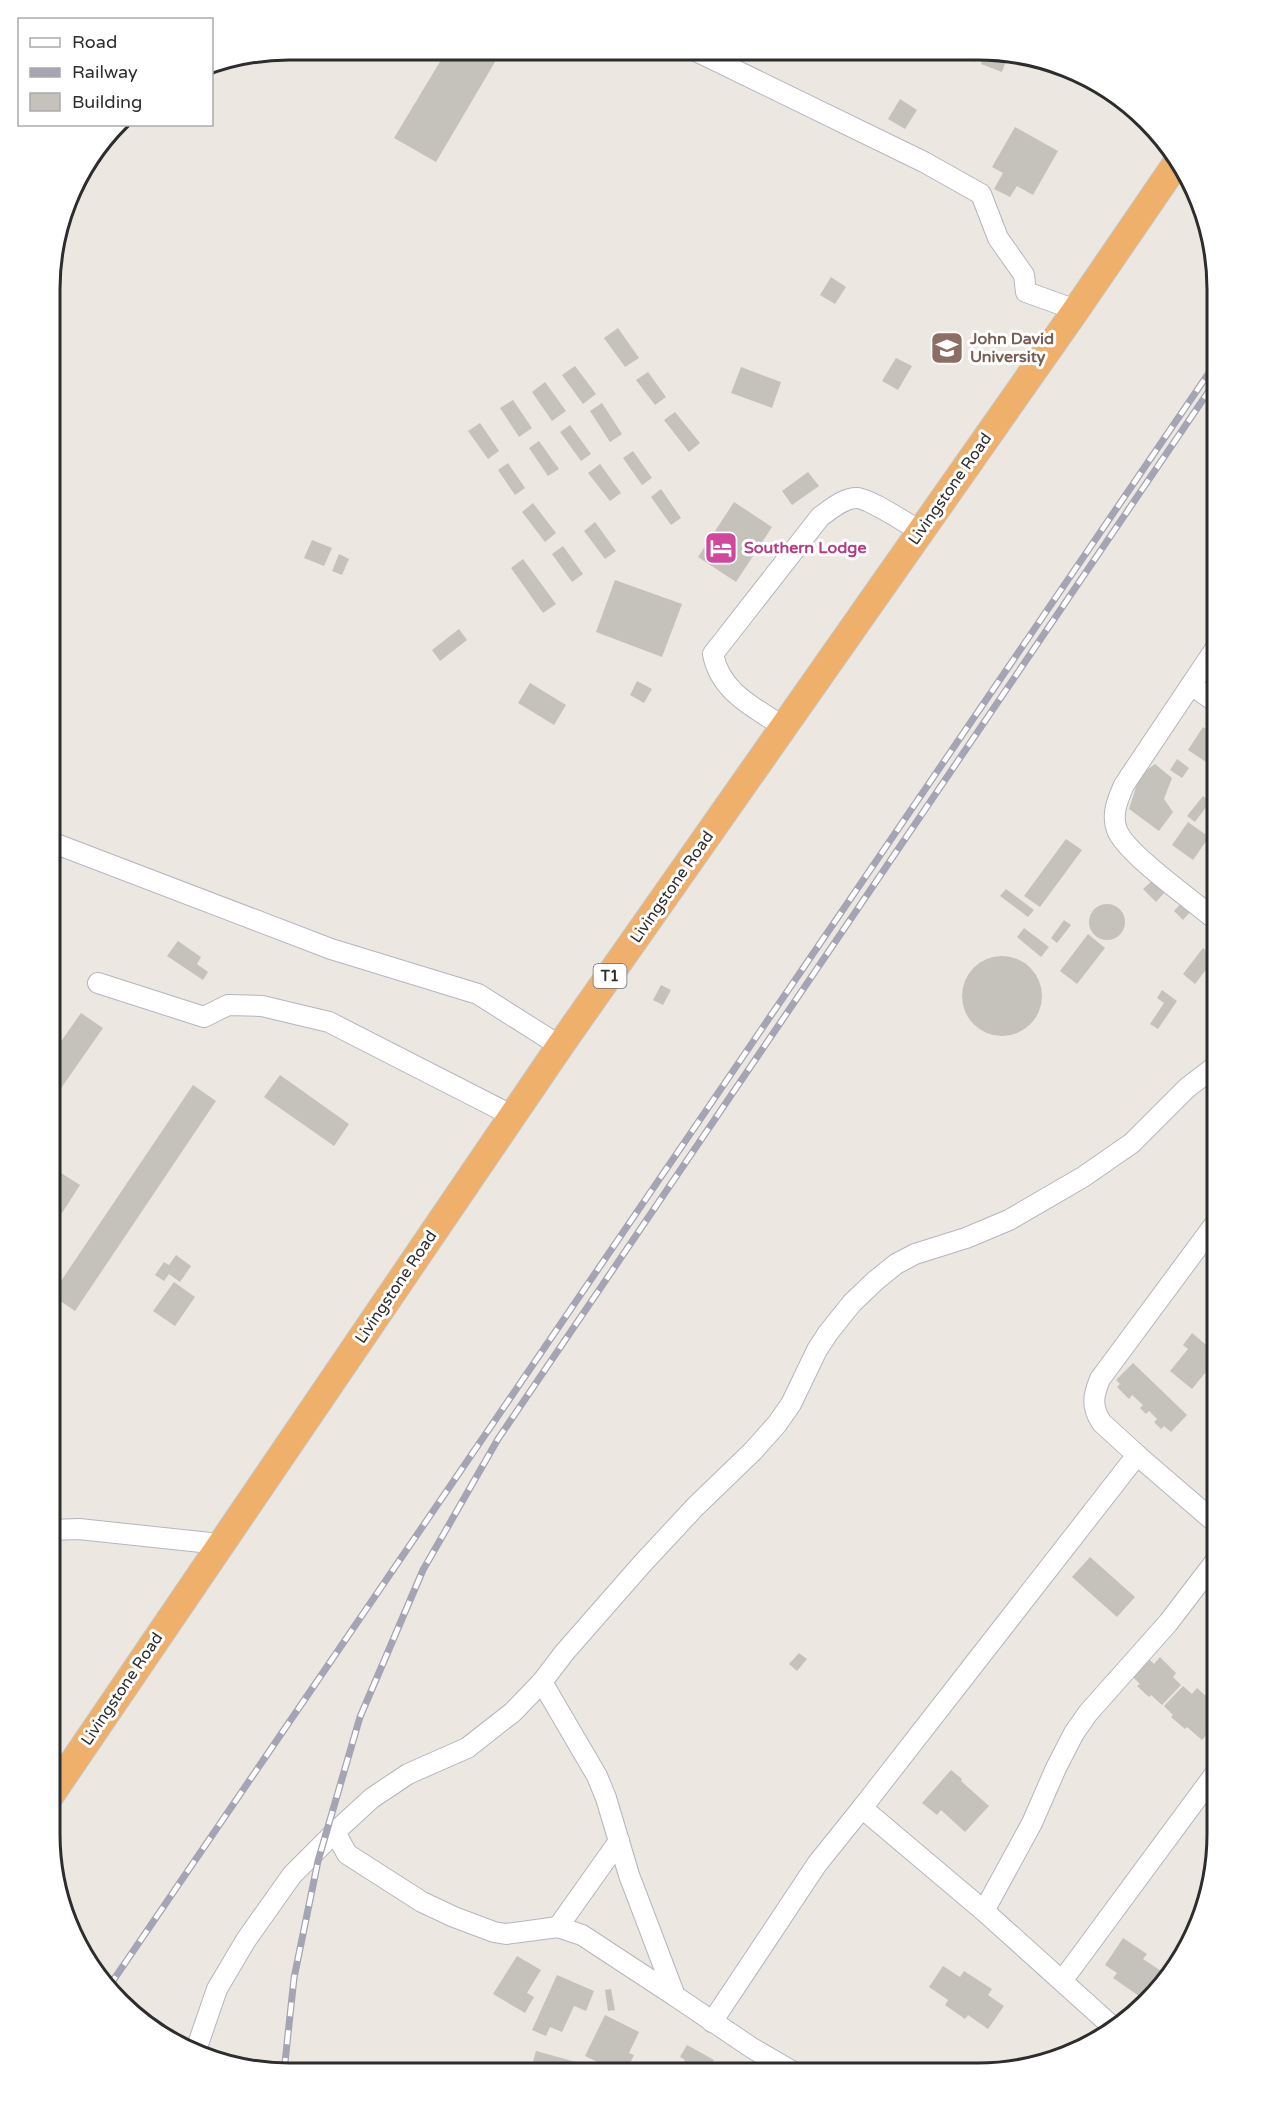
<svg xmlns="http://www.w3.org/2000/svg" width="1267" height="2123" font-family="'Varela Round',sans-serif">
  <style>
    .building { fill: #c5c2bc }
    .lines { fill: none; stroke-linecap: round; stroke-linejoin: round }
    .minor-casing { stroke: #b4b5bf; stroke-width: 22 }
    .highway-casing { stroke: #c8c8c8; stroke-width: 29 }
    .minor { stroke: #fff; stroke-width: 20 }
    .highway { stroke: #eeb06a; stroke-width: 27 }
    .rail-casing { stroke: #a4a4b4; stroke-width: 7 }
    .rail { stroke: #fff; stroke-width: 4.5; stroke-dasharray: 14; stroke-linecap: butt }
    .labels { text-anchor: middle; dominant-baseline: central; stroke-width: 6; stroke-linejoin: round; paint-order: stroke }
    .shield { fill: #fff; stroke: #6c6c6c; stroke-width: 1.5 }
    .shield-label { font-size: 15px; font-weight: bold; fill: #2d2d2d }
    .education-label { font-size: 16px; font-weight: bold; fill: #785e54; stroke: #fff; text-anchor: start }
    .street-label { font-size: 16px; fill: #2d2d2d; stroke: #fff }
    .hotel-label { font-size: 16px; font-weight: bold; fill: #b23c85; stroke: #fff; text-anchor: start }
    .rim { fill: none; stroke: #2d2d2d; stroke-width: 3 }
  </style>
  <rect width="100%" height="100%" fill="#ece8e1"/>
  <g class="building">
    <path d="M447 50H502L436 162 394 138Z"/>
    <path d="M950 51 979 52 975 62Z"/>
    <path d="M986 52H1009L1002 72 981 64Z"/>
    <path d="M900 99 917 110 905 129 888 119Z"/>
    <path d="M1015 127 1058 151 1033 195 1017 186 1010 197 994 189 1003 173 992 167Z"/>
    <path d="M831 277 846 287 835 304 820 295Z"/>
    <path d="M618 328 639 358 625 367 604 338Z"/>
    <path d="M896 358 912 366 898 390 882 381Z"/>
    <path d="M575 366 596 394 583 404 562 375Z"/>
    <path d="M741 367 781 382 772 408 731 393Z"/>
    <path d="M648 372 666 397 655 405 636 380Z"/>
    <path d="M545 382 566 411 552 421 532 392Z"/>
    <path d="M513 400 532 428 519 437 500 408Z"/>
    <path d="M602 403 622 434 610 442 590 411Z"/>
    <path d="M675 412 700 443 689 452 664 420Z"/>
    <path d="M480 423 499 451 488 459 468 431Z"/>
    <path d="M570 425 591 454 581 461 560 432Z"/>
    <path d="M539 441 559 469 548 476 529 448Z"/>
    <path d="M633 451 652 478 642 485 623 458Z"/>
    <path d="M508 463 525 488 515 495 498 470Z"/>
    <path d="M600 464 621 493 610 501 588 473Z"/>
    <path d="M808 472 819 486 792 505 782 491Z"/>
    <path d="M661 489 681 518 671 525 651 497Z"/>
    <path d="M734 502 772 527 736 582 698 557Z"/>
    <path d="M533 503 556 533 545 542 522 512Z"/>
    <path d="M595 522 616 551 605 559 584 531Z"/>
    <path d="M312 540 332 548 324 566 304 558Z"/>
    <path d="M563 546 583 574 572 582 552 554Z"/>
    <path d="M339 554 349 559 342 575 332 571Z"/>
    <path d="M523 559 556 604 543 613 511 568Z"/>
    <path d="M615 580 682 604 662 657 596 632Z"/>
    <path d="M459 629 467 640 440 661 432 650Z"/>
    <path d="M637 681 652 689 644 703 630 695Z"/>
    <path d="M530 683 566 705 554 725 518 703Z"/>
    <path d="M1203 727 1217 736V750L1209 764 1188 750Z"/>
    <path d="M1177 759 1189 768 1182 778 1170 770Z"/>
    <path d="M1155 764 1172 778 1164 799 1173 812 1159 831 1129 809 1140 775Z"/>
    <path d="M1217 774V798L1206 789Z"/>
    <path d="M1203 796 1210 802 1195 822 1187 816Z"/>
    <path d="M1188 822 1209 837 1193 860 1172 845Z"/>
    <path d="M1066 839 1082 850 1040 907 1024 896Z"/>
    <path d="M1217 852V875L1206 867Z"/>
    <path d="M1153 880 1165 892 1156 902 1143 889Z"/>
    <path d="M1006 889 1034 910 1028 917 1000 896Z"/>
    <path d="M1183 901 1192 910 1183 920 1174 911Z"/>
    <circle cx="1107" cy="922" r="18"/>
    <path d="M1064 920 1071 925 1057 943 1051 938Z"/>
    <path d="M1024 928 1049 947 1041 957 1017 937Z"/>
    <path d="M1088 934 1105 948 1077 984 1060 971Z"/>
    <path d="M178 941 201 957 197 964 208 972 203 980 167 956Z"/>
    <path d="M1203 948 1215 958 1195 984 1183 974Z"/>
    <circle cx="1002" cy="996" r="40"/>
    <path d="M661 985 671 990 663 1005 653 1000Z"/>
    <path d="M1162 990 1177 1001 1158 1029 1150 1024 1164 1003 1157 998Z"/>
    <path d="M81 1013 103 1028 50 1104V1057Z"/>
    <path d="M280 1075 349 1124 334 1146 264 1097Z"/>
    <path d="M193 1085 216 1101 75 1311 50 1294V1274L61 1281Z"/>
    <path d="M50 1166 80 1185 62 1213 50 1205Z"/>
    <path d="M176 1255 191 1266 180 1282 169 1274 164 1281 155 1275 164 1262 169 1265Z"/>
    <path d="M174 1282 195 1297 175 1326 153 1311Z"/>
    <path d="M1192 1333 1217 1354V1368L1215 1371 1210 1367 1192 1389 1170 1371 1188 1349 1183 1345Z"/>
    <path d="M1133 1363 1187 1415 1171 1432 1164 1426 1161 1429 1154 1422 1157 1419 1149 1411 1146 1414 1140 1408 1143 1405 1132 1395 1129 1399 1117 1387 1120 1384 1116 1380Z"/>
    <path d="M1090 1557 1135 1597 1117 1617 1072 1577Z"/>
    <path d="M799 1653 807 1659 797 1671 789 1664Z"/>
    <path d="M1146 1656 1154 1664 1160 1657 1176 1673 1173 1677 1181 1685 1162 1705 1151 1695 1149 1697 1137 1686 1140 1684 1129 1673Z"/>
    <path d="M1183 1686 1192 1694 1197 1688 1215 1704 1209 1712 1217 1719V1723L1202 1740 1187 1727 1185 1729 1171 1717 1173 1715 1164 1706Z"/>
    <path d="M951 1770 962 1779 961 1781 989 1806 965 1832 941 1810 937 1815 922 1803Z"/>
    <path d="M1123 1938 1147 1954 1143 1959 1161 1971 1163 1967 1172 1972 1168 1979 1149 1998 1141 1993 1139 1996 1113 1978 1117 1973 1105 1965Z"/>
    <path d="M517 1956 541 1970 527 1993 534 1997 525 2013 493 1994Z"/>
    <path d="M943 1966 960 1977 964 1971 992 1989 988 1995 1004 2006 988 2029 968 2015 965 2019 945 2005 948 2000 929 1987Z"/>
    <path d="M557 1975 594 1991 586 2011 574 2006 562 2032 550 2027 546 2036 532 2030Z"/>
    <path d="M611 1989 615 2010 608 2011 605 1990Z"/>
    <path d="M605 2015 639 2032 629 2053 634 2055 625 2073 618 2072 585 2056Z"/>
    <path d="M687 2045 714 2060 707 2073H678L685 2060 680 2057Z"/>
    <path d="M536 2051 580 2063 577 2072H530Z"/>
    <path d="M719 2065 738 2073H716Z"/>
  </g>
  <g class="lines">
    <g class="minor-casing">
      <g id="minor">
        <path d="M696 51 924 162 981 194 998 238 1024 275 1026 292 1076 310"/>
        <path d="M1191 685 1217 703"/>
        <path d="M784 727C755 708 720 692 713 654L820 517C830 510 844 497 858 498 874 501 905 523 921 531"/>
        <path d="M51 842 331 949 478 994 560 1046"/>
        <path d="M1217 921C1195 902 1126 854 1117 830 1111 814 1118 799 1124 785L1217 646"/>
        <path d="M98 983 204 1017 228 1005 262 1006 329 1022 513 1116"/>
        <path d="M1137 1455 1217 1524"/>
        <path d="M50 1530 79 1529 220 1544"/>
        <path d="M542 1682 597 1776 606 1798 629 1875 675 1996 752 2048 795 2073"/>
        <path d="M335 1832 347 1854 422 1902 454 1917 494 1932 506 1934 558 1927 582 1935 675 1996"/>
        <path d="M984 1911 1032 1823 1056 1768 1074 1733 1088 1713 1168 1623 1217 1559"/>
        <path d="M558 1927 619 1841"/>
        <path d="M1062 1981 1217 1771"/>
        <path d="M712 2022 817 1864 862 1808"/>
        <path d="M1115 2029 984 1911 862 1808 1137 1455 1102 1423C1091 1407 1093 1396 1100 1379L1217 1221"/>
        <path d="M195 2053 217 1989 246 1940 292 1875 335 1832 372 1798 408 1774 467 1748 513 1712 542 1682 564 1653 642 1564 695 1507 753 1451 777 1424 791 1404 817 1350 828 1333 852 1303 875 1281 896 1264 915 1254 966 1238 1009 1220 1083 1177 1132 1143 1187 1088 1217 1065"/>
      </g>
    </g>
    <g class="highway-casing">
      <path id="highway" d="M50 1796 560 1046 1076 310 1178 161"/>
    </g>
    <use href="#minor" class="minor"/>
    <use href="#highway" class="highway"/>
    <g class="rail-casing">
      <g id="rail">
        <path d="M108 1988 1217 361"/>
        <path d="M284 2072 294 1978 318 1861 360 1717 423 1570 498 1439 1217 379"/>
      </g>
    </g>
    <use href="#rail" class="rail"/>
  </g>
  <defs>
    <g id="university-square" transform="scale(1.725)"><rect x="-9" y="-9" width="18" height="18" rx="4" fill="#8d6e63" stroke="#fff"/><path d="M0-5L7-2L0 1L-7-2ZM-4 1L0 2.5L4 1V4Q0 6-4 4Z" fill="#fff"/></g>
    <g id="hotel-square" transform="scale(1.725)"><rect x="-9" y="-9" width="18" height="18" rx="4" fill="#d1479c" stroke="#fff"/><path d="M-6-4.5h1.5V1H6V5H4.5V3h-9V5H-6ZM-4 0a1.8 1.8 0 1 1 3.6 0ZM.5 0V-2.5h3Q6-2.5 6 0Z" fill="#fff"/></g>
  </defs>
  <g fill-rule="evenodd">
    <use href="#university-square" x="947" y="348"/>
    <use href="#hotel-square" x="721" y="548"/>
  </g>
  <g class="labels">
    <rect class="shield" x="593.5" y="964" width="33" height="24" rx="4.5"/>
    <g class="shield-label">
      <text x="610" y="976">T1</text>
    </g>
    <g class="education-label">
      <text x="970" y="339">John David<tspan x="970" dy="18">University</tspan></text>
    </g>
    <g class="street-label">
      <text transform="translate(950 489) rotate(-55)">Livingstone Road</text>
      <text transform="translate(672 887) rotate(-55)">Livingstone Road</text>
      <text transform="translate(396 1287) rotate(-56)">Livingstone Road</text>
      <text transform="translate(122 1689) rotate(-56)">Livingstone Road</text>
    </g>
    <g class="hotel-label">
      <text x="744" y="548">Southern Lodge</text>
    </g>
  </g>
  <path d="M0 0H1267V2123H0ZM289 60H978A229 229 0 0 1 1207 289V1834A229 229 0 0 1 978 2063H289A229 229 0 0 1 60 1834V289A229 229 0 0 1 289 60Z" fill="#fff" fill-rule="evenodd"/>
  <path class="rim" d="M289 60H978A229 229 0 0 1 1207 289V1834A229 229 0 0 1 978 2063H289A229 229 0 0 1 60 1834V289A229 229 0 0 1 289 60Z"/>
  <rect x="18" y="18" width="195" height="108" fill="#ffffff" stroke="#ababab" stroke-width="1.5"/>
  <rect x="30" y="38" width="30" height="9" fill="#ffffff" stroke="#ababab" stroke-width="1.5"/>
  <text x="72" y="48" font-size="18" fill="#2d2d2d">Road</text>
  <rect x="30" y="68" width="30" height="9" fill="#a4a4b4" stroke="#ababab" stroke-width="1.5"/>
  <text x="72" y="78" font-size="18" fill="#2d2d2d">Railway</text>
  <rect x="30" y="93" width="30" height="18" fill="#c5c2bc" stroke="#ababab" stroke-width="1.5"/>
  <text x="72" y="108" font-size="18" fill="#2d2d2d">Building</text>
</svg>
